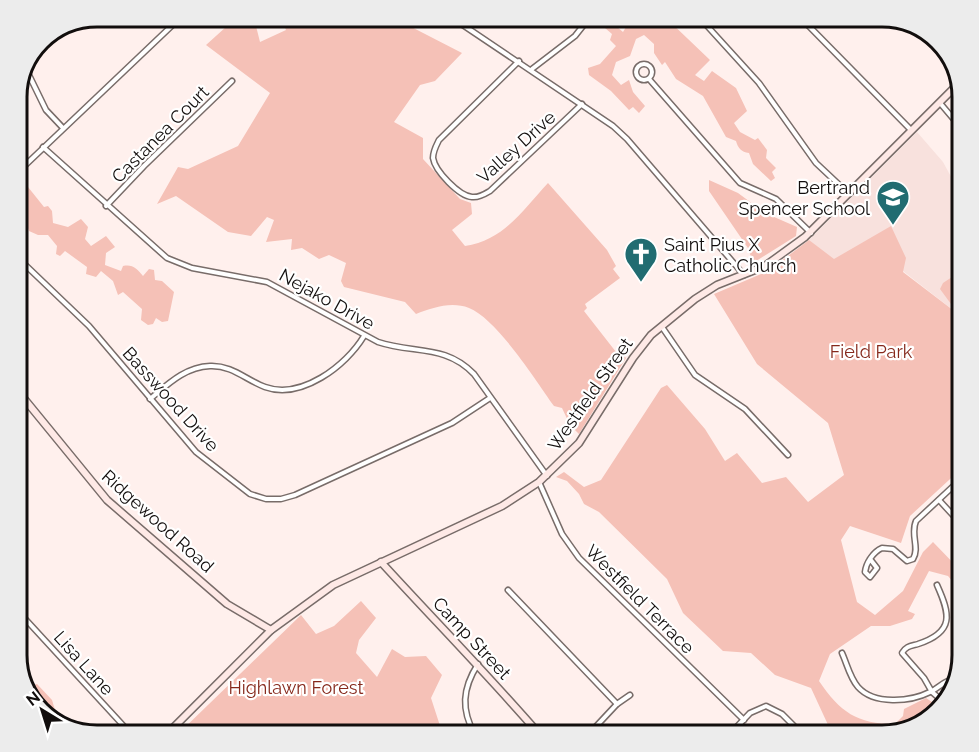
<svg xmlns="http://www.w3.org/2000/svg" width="979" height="752" font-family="Raleway,sans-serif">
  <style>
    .built { fill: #f8e1dd }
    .green { fill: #f5c1b7 }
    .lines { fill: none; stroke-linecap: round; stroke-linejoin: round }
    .street-casing { stroke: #786c69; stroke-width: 7 }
    .secondary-casing { stroke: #786c69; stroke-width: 9 }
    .street { stroke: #fff; stroke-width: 4 }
    .secondary { stroke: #fee9e6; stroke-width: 6 }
    .labels { text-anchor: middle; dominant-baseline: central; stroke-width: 4.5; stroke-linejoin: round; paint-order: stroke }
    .street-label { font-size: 18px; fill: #120e0d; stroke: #fff }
    .poi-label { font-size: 18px; fill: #120e0d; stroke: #fff; text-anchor: end }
    .park-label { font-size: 18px; fill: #86291c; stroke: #fff }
    .rim { fill: none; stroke: #120e0d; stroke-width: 3 }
  </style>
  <rect width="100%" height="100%" fill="#fff0ed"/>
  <path class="built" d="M917 132 943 162 962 197V317L903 271 835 263 809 240Z"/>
  <g class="green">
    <path d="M237 17 255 22 260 42 286 30 281 17H392L462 53 435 81 420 85 394 122 423 138V159L460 199 471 203 472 214 452 230 465 246C504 240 523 210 548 183L607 250 616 266 613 269 620 278 585 304 587 308 584 311 616 352 618 350 626 358 579 434 570 425 562 408 554 406C536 381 497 319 469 308 451 301 432 308 416 314L405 302 344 287 341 281 346 263 329 255 319 259 302 248 291 250 292 239 266 242 274 220 267 217 251 236 228 232 176 196 157 204 178 167 188 169 238 146 270 93 206 45Z"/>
    <path d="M632 17H665L710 60 695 75 704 81 712 71 736 88 747 111 734 123 740 132 755 140 758 138 767 150 766 158 776 168 772 172 775 178 771 181 753 164 749 153C741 152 738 148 736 141L726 137 703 96 676 79 665 62 662 65 654 53V44L644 35 636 39 630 56 616 62 612 75 621 85 629 80 633 92 645 106 639 113 633 107 629 110 611 91 589 75 588 68 600 64 616 46 610 40 612 34 598 22 609 20 623 32Z"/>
    <path d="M709 180 738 193 765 213 797 227 796 236 753 263 748 248 709 191Z"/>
    <path d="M21 187H28L44 207 48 206 52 211 53 223 68 227 81 219 88 227 85 239 91 246 106 236 115 247 106 253 105 265 121 271 123 266C133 264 137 269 143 276L149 269 154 270 155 280 162 281 174 292 168 321 162 322 156 318 153 324 148 325 141 320 142 309 123 292 118 295 113 281 101 271 96 277 86 274 87 267 65 251 60 256 56 254 57 246 48 235H38L29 231 27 225 21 228 18 224 22 210 17 204V190Z"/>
    <path d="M891 226 906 258 903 272 962 317V468L910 516 901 543 850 526 841 540 857 602 875 615 903 591 923 552 933 542 962 572V593L948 576 929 571 908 611 915 614 912 619 890 626H871L830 654 819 681C840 712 857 724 895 724L903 716 904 709 926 698 941 708 917 727 882 735H837L829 727 811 688 775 675 751 653 723 651 683 613 667 579 599 512 584 504 579 494 567 481 556 477 564 472 584 487 601 480 661 388 667 385 705 429 725 461 737 453 762 483 786 477 808 502 844 475 828 423 757 364 714 294 768 271 809 240 834 259Z"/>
    <path d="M952 277 962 279V299L951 304 940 289 943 283Z"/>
    <path d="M361 601 376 618 359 640 356 653 377 677 392 649 405 657 426 656 442 675 431 698 443 735H177L301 615 316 634 334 626Z"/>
    <path d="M37 684 52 700 59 723 48 719 30 686Z"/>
  </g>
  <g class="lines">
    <g class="street-casing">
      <g id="street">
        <path d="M451 17 613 126 627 139 744 275"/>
        <path d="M699 17 759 83 816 163 849 194"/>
        <path d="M800 17 911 130"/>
        <path d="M921 30 955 64"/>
        <path d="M519 61 439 140C436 146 433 151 433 158 435 171 459 196 472 197 479 198 485 194 490 191L582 104"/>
        <circle cx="644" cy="72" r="8"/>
        <path d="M532 69 575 36 590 17"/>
        <path d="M27 71 46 110 63 128"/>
        <path d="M649 79 740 183 776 199 811 233"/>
        <path d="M940 103 962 129"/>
        <path d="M43 147 167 258 192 268 267 282 378 342C414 354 445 344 474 374L547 476"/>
        <path d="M17 173 181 17"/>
        <path d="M106 206 144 166 232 81"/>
        <path d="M17 257 89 326 196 452 250 494 266 499H281L295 495 452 423 490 398"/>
        <path d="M662 327 695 375 745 409 788 455"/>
        <path d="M150 399C168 384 185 367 210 366 232 365 246 380 265 387 301 400 346 366 364 336"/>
        <path d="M539 482 562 534 579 558 744 720"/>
        <path d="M939 500 962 525"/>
        <path d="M870 559 877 568 870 577 865 572C866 563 873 552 882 548L893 549 907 561 913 559C920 548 910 534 916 521L962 478"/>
        <path d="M937 585C950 614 955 632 918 644 911 646 906 646 902 653L924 678 932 692 946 704"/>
        <path d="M508 590 617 704"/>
        <path d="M17 610 132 735"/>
        <path d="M842 653C847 664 850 678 858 687 874 705 910 702 930 692 939 688 943 681 954 679"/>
        <path d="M475 735C461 710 462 689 478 664"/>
        <path d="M588 735 617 704 630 695"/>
        <path d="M729 735 750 713 766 706 782 714 803 735"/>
      </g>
    </g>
    <g class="secondary-casing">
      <g id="secondary">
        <path d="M17 390 107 500 227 604 271 630"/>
        <path d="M381 562C434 620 489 676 540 735"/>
        <path d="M166 735 271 630 333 585 502 506 539 482 579 443 633 358 651 335 695 299 717 285 765 266 805 237 959 83"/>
      </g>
    </g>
    <use href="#street" class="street"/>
    <use href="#secondary" class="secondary"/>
  </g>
  <defs>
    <g id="school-pin" transform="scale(1.725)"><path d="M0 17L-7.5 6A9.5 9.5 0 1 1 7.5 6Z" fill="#216c71" stroke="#fff"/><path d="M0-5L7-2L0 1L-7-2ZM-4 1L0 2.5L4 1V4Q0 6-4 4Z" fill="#fff"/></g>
    <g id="church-pin" transform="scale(1.725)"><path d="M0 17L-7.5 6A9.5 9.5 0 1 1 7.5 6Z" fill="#216c71" stroke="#fff"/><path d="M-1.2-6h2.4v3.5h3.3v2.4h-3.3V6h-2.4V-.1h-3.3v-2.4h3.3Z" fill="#fff"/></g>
  </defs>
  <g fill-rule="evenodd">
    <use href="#school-pin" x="893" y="197"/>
    <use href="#church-pin" x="641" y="254"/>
  </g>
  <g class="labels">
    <g class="street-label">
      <text transform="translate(160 134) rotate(-45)">Castanea Court</text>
      <text transform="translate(516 147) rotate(-42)">Valley Drive</text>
      <text transform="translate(327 299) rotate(29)">Nejako Drive</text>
      <text transform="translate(590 394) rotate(-55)">Westfield Street</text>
      <text transform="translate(171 399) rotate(48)">Basswood Drive</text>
      <text transform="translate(158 521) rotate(42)">Ridgewood Road</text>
      <text transform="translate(640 599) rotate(45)">Westfield Terrace</text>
      <text transform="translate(472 638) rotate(47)">Camp Street</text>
      <text transform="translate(84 663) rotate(48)">Lisa Lane</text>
    </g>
    <g class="poi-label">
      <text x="870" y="187">Bertrand<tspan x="870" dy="21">Spencer School</tspan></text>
      <text x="664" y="244" text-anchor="start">Saint Pius X<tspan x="664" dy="21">Catholic Church</tspan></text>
    </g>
    <g class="park-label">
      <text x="871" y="351">Field Park</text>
      <text x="296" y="687">Highlawn Forest</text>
    </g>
  </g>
  <path d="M0 0H979V752H0ZM97 27H882A70 70 0 0 1 952 97V655A70 70 0 0 1 882 725H97A70 70 0 0 1 27 655V97A70 70 0 0 1 97 27Z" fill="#ececec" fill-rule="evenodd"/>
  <path class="rim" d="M97 27H882A70 70 0 0 1 952 97V655A70 70 0 0 1 882 725H97A70 70 0 0 1 27 655V97A70 70 0 0 1 97 27Z"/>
  <g transform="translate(42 710) rotate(322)" stroke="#ffffff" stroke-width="4.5" paint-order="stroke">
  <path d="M0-4.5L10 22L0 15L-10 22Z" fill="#120e0d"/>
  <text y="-9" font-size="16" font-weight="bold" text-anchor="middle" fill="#120e0d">N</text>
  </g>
</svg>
